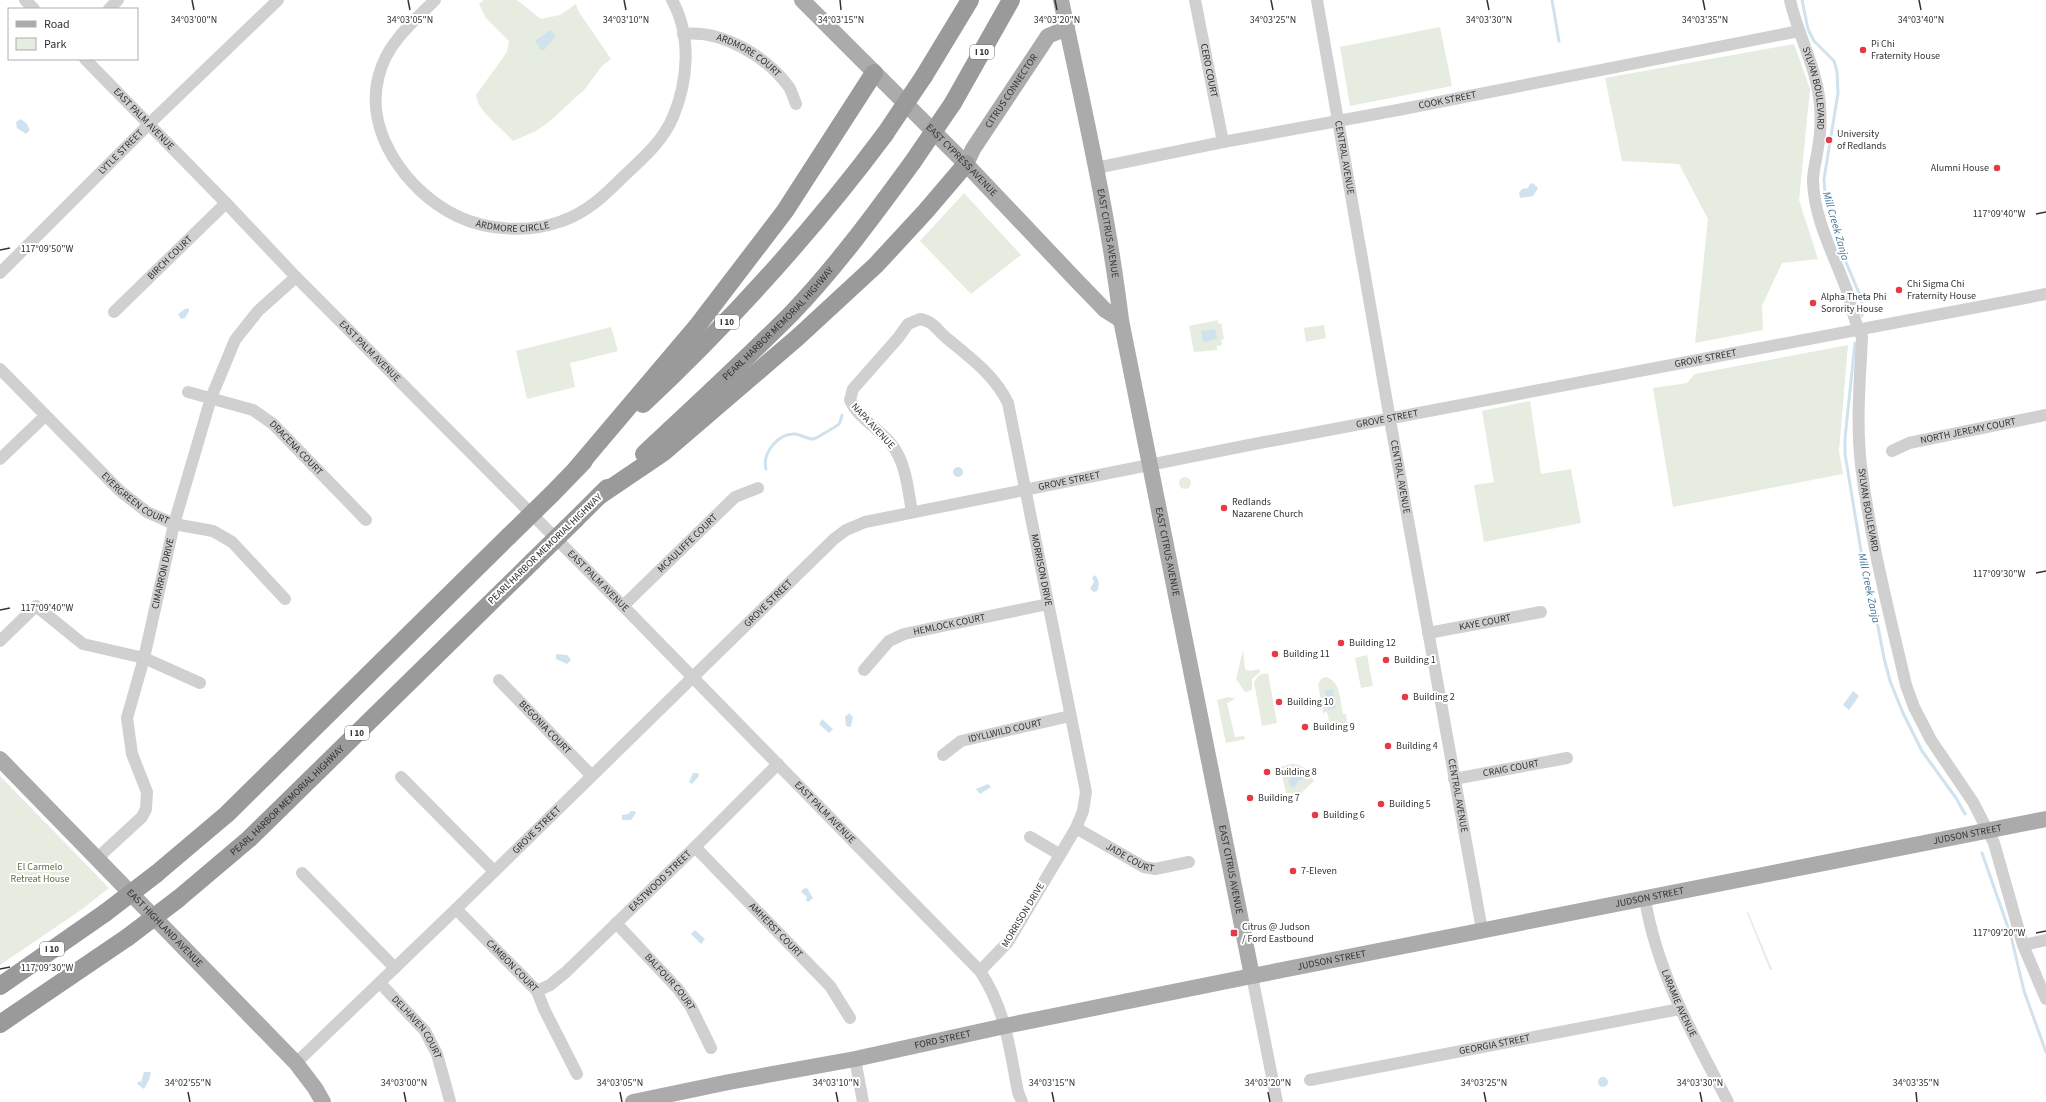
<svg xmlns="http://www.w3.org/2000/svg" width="2046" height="1102" font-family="'Source Sans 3',sans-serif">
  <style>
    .green { fill: #e6ecdf }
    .water { fill: #cfe2ee }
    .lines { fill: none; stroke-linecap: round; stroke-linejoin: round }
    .stream { stroke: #cfe2ee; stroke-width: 3 }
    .minor { stroke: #d0d0d0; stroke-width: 12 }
    .major { stroke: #ababab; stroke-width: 16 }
    .highway { stroke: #9a9a9a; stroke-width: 18 }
    .highway-bridge { stroke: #9a9a9a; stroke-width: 18 }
    .ticks { fill: none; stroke: #333; stroke-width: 1.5 }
    .poi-dot { fill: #e63946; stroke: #fff; stroke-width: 1.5 }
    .labels { text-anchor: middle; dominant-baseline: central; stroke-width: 4; stroke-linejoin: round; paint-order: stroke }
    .shield { fill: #fff; stroke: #707070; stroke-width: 1 }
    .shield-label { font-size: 9px; font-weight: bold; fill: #333 }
    .poi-label { font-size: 10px; fill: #333; stroke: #fff; text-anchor: start }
    .street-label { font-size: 10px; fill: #333; stroke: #fff }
    .park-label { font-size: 10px; fill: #56703f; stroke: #fff }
    .water-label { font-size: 11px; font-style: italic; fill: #3f7597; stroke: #fff }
    .ticks-label { font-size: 10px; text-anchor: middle; fill: #333; stroke: #fff; stroke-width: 4; stroke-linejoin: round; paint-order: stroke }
  </style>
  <rect width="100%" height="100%" fill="#fff"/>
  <g class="green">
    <path d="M484 0H517L541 19 560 15 576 4 579 12 611 59 602 66 585 89 550 121 536 131 513 141C502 128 477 111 476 95L507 52 509 41 486 18 479 4Z"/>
    <path d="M1440 27 1452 86 1350 106 1340 47Z"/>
    <path d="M1794 44 1810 89 1799 200 1818 259 1782 263 1762 306 1763 330 1695 343 1708 219 1679 164 1622 161 1605 78Z"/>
    <path d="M964 193 1021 255 971 294 920 241Z"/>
    <path d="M1218 320V324L1221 323 1224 339 1221 340 1222 345 1217 346V350L1194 352 1189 326Z"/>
    <path d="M1324 325 1326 338 1306 342 1304 328Z"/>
    <path d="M611 327 618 351 570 363 575 387 527 399 516 351Z"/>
    <path d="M1848 345 1839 451 1843 474 1673 507 1653 388 1687 383 1695 374Z"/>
    <path d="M1530 401 1541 474 1571 469 1581 523 1484 542 1474 485 1494 482 1482 411Z"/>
    <circle cx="1185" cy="483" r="6"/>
    <path d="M1243 650 1245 669 1250 671 1259 669 1260 672 1252 679V690L1245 692 1236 679Z"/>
    <path d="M1367 655 1373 686 1361 688 1355 658Z"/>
    <path d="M1268 673 1277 723 1262 726 1254 682 1259 675Z"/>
    <path d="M1326 677C1341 681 1340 701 1343 714H1346L1348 727 1331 730 1327 712 1323 713 1318 684 1322 678Z"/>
    <path d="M1229 697 1235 699 1227 703 1235 737 1244 736 1245 739 1226 743 1217 700Z"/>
    <path d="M1290 764C1304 763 1307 771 1314 781L1300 794 1286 793 1280 767Z"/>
    <path d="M0 776 109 888 81 910 0 965Z"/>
    <path d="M1748 912 1772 969 1770 970 1747 913Z"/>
  </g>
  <g class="water">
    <path d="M550 30 556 36 544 50H541L535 41Z"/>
    <path d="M21 119 27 124 30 130 26 134 17 128 16 122Z"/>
    <path d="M1533 183 1538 188 1533 196 1520 198 1519 193 1522 189 1528 188 1530 184Z"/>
    <path d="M185 309 188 308 189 311 185 318 181 319 178 314Z"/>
    <path d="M1215 329 1217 339 1203 342 1201 331Z"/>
    <circle cx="958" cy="472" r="5"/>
    <path d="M1095 575C1099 579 1100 586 1097 591L1094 592 1090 589 1094 582 1092 578Z"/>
    <path d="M556 654 567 655 571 660 567 664 556 659Z"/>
    <path d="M1333 689 1336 708 1328 710 1325 690Z"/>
    <path d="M1853 691 1859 696 1849 710 1843 705Z"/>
    <path d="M849 713 853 717 851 726 849 727 846 726 845 717Z"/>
    <path d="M822 719 833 729 829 733 819 724Z"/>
    <path d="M1296 772 1303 776 1301 780 1298 781 1295 787 1290 786 1288 781Z"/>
    <path d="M693 773H698L699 776 692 784 689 782Z"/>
    <path d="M988 784 991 787 980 794 976 789Z"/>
    <path d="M631 811H634L636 813 631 820H622V815L628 814Z"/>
    <path d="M807 888 813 898 808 902 806 900 807 897 801 892 803 889Z"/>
    <path d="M695 930 705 939 701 944 691 934Z"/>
    <path d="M144 1072H151L149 1080 144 1089 137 1084 139 1081 141 1082Z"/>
    <circle cx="1603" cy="1082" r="5"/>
  </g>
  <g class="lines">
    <g class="stream">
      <path d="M1552 0 1559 41"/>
      <path d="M1802 0 1808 29 1814 41 1834 61 1837 71 1838 93 1824 179 1825 194 1842 253 1862 300V316"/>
      <path d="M1855 343 1845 438V454L1866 581 1874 606 1884 658 1890 681 1903 713 1922 751 1956 798 1965 814"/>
      <path d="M766 469C762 453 778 433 795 434 802 435 807 439 814 439 818 437 837 426 839 424 841 421 841 418 842 415"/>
      <path d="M1982 853 2011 936 2024 991 2046 1052"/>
    </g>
    <g class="minor">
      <path d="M25 0 34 9"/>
      <path id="s1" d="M435 0C413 22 387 43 379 75 363 131 407 192 457 216 488 231 530 233 562 221 588 212 606 194 625 175 643 158 663 141 673 117 688 81 692 36 672 0"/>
      <path id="s2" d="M1195 0 1223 142"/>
      <path id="s3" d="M1317 0 1392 431 1482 930"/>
      <path id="s4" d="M1790 0C1798 36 1817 67 1820 105 1821 119 1821 133 1818 147 1817 158 1813 169 1813 181 1814 219 1834 255 1847 291 1852 306 1854 323 1862 337 1860 379 1856 423 1861 465 1870 539 1889 612 1906 685L1914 707 1931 740 1973 802 1994 843 2023 945 2046 999"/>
      <path d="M109 9 118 0"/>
      <path id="s5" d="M683 34C722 29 767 57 789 87 792 92 794 99 796 104"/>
      <path id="s6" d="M85 59 226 203 296 277 623 606 980 971C1006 1011 1009 1046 1018 1092L1022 1102"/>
      <path id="s7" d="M1096 168 1223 142 1398 110 1799 31"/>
      <path id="s8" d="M0 273 149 124 278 0"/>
      <path id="s9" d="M114 312 226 203"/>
      <path id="s10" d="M0 369 120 491 147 512 174 524 213 531 232 542 285 599"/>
      <path id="s11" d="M188 392 253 410 273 424 366 520"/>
      <path id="s12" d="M1892 451 1909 443 2046 415"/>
      <path d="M0 459 45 416"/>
      <path id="s13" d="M912 512C908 490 906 463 892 445 880 429 858 418 850 400L853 389 898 338 908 324 920 319C934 321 938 332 949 340 972 359 995 376 1008 403L1086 792 1083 811 1076 828 1008 942 980 971"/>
      <path id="s14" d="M623 606 735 497 758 488"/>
      <path id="s15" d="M1428 633 1541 612"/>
      <path d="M0 641 36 606 83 644 144 658 200 683"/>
      <path id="s16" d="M864 670 889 641 904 634 1048 604"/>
      <path id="s17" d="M499 680 591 775"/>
      <path id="s18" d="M943 755 961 741 1070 716"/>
      <path d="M401 777 494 871"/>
      <path id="s19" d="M1454 779 1567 758"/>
      <path id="s20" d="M1076 828 1144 867 1155 869 1189 862"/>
      <path d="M1030 837 1059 854"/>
      <path id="s21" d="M695 847 830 986 850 1018"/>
      <path id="s22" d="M98 859 105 851 142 817 146 809 147 792 132 754 127 718 144 658 174 524 211 398 235 340 258 311 296 277"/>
      <path d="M302 873 395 968"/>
      <path id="s23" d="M1645 899C1657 973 1694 1037 1728 1102"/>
      <path id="s24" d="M456 909 537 991 544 1009 577 1074"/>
      <path id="s25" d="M616 923 678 989 691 1007 711 1048"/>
      <path d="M2023 945 2046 940"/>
      <path d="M1252 976 1277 1102"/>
      <path id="s26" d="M380 983 425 1031 437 1054 450 1101"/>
      <path id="s27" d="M537 991 550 985 566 972 695 847 778 764"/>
      <path d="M855 1059 863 1102"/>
      <path id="s28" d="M296 1063 456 909 834 539 846 530 865 522 1244 446 2046 294"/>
      <path id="s29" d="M1310 1080 1680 1009"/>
    </g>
    <g class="major">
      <path id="s30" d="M802 0 966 164 1076 280 1105 310 1121 320"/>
      <path id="s31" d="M1061 0C1083 106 1108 212 1121 320L1252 976"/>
      <path id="s32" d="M966 164 973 149 1048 36 1067 28"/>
      <path id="s33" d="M0 759 296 1063 315 1088 323 1102"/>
      <path id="s34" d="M633 1102 729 1082 855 1059 1005 1026 1252 976 2046 819"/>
    </g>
    <g class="highway">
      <path d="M924 76 970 0"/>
      <path d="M953 103 1011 0"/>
      <path d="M643 404C732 320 812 232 885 134"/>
      <path id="s35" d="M644 454C693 408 743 362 791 314 836 267 874 215 912 163"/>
      <path d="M576 469 698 325 785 211 874 73"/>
      <path d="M552 494 584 461"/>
      <path d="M599 496 664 452 798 337 876 265 925 212 966 164"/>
      <path d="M576 519 607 488"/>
      <path d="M156 874 227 814 509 536"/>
      <path id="s36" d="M178 899 249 839 533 561"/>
      <path d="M0 986 105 913"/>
      <path d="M0 1024 128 937"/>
    </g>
    <g class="highway-bridge">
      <path d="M885 134 924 76"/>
      <path d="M912 163 953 103"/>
      <path d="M509 536 552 494"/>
      <path d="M533 561 576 519"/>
      <path d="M105 913 156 874"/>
      <path d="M128 937 178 899"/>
    </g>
  </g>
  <path class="ticks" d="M192 0 194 10M408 0 410 10M624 0 626 10M840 0 841 10M1055 0 1057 10M1271 0 1273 10M1487 0 1489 10M1703 0 1705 10M1919 0 1921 10M2036 214 2046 212M0 250 10 248M2036 573 2046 571M0 610 10 608M2036 933 2046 931M0 969 10 967M188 1092 190 1102M404 1092 406 1102M620 1092 622 1102M836 1092 838 1102M1052 1092 1054 1102M1268 1092 1270 1102M1484 1092 1486 1102M1700 1092 1702 1102M1916 1092 1917 1102"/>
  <g class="poi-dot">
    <circle cx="1863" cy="50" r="4"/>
    <circle cx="1829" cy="140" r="4"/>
    <circle cx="1997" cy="168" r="4"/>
    <circle cx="1899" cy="290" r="4"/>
    <circle cx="1813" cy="303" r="4"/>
    <circle cx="1224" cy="508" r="4"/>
    <circle cx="1341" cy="643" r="4"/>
    <circle cx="1275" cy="654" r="4"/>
    <circle cx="1386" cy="660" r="4"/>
    <circle cx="1405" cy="697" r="4"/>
    <circle cx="1279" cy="702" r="4"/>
    <circle cx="1305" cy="727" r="4"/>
    <circle cx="1388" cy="746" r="4"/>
    <circle cx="1267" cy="772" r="4"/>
    <circle cx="1250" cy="798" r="4"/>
    <circle cx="1381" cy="804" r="4"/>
    <circle cx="1315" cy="815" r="4"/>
    <circle cx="1293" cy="871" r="4"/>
    <rect x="1230" y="929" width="8" height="8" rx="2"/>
  </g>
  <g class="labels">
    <g class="shield">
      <rect x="970" y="45" width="24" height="14" rx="3"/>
      <rect x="715" y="315" width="24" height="14" rx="3"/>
      <rect x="345" y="726" width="24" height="14" rx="3"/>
      <rect x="40" y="942" width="24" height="14" rx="3"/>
    </g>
    <g class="shield-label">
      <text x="982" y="52">I 10</text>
      <text x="727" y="322">I 10</text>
      <text x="357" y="733">I 10</text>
      <text x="52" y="949">I 10</text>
    </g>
    <g class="poi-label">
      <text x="1871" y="44">Pi Chi<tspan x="1871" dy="12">Fraternity House</tspan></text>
      <text x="1837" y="134">University<tspan x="1837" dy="12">of Redlands</tspan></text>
      <text x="1989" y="168" text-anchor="end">Alumni House</text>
      <text x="1907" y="284">Chi Sigma Chi<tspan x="1907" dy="12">Fraternity House</tspan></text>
      <text x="1821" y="297">Alpha Theta Phi<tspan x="1821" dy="12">Sorority House</tspan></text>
      <text x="1232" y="502">Redlands<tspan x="1232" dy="12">Nazarene Church</tspan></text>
      <text x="1349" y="643">Building 12</text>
      <text x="1283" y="654">Building 11</text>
      <text x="1394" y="660">Building 1</text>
      <text x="1413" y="697">Building 2</text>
      <text x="1287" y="702">Building 10</text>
      <text x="1313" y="727">Building 9</text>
      <text x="1396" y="746">Building 4</text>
      <text x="1275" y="772">Building 8</text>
      <text x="1258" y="798">Building 7</text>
      <text x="1389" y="804">Building 5</text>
      <text x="1323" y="815">Building 6</text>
      <text x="1301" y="871">7-Eleven</text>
      <text x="1242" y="927">Citrus @ Judson<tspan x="1242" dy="12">/ Ford Eastbound</tspan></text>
    </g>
    <g class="street-label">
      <text stroke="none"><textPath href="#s5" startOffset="71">ARDMORE COURT</textPath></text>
      <text stroke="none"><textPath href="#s2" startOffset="72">CERO COURT</textPath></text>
      <text stroke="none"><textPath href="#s4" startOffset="92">SYLVAN BOULEVARD</textPath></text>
      <text stroke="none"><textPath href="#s32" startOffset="86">CITRUS CONNECTOR</textPath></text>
      <text stroke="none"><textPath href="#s7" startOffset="358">COOK STREET</textPath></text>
      <text stroke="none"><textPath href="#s6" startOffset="84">EAST PALM AVENUE</textPath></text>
      <text stroke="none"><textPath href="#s8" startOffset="171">LYTLE STREET</textPath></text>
      <text stroke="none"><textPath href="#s3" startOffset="160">CENTRAL AVENUE</textPath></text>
      <text stroke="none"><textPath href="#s30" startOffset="226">EAST CYPRESS AVENUE</textPath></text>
      <text stroke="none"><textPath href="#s1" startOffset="326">ARDMORE CIRCLE</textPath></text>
      <text stroke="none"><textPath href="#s31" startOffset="238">EAST CITRUS AVENUE</textPath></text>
      <text stroke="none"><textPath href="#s9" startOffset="78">BIRCH COURT</textPath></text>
      <text stroke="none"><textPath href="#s35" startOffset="187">PEARL HARBOR MEMORIAL HIGHWAY</textPath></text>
      <text stroke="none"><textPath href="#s6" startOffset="408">EAST PALM AVENUE</textPath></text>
      <text stroke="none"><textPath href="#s28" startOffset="1643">GROVE STREET</textPath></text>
      <text stroke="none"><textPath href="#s28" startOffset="1319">GROVE STREET</textPath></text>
      <text transform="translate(873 426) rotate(47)">NAPA AVENUE</text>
      <text stroke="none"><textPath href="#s12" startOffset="79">NORTH JEREMY COURT</textPath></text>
      <text stroke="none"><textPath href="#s11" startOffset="125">DRACENA COURT</textPath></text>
      <text stroke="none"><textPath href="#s3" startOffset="484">CENTRAL AVENUE</textPath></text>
      <text stroke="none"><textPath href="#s28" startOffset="995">GROVE STREET</textPath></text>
      <text stroke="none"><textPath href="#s10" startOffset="188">EVERGREEN COURT</textPath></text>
      <text stroke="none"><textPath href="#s4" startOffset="524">SYLVAN BOULEVARD</textPath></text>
      <text stroke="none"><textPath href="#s14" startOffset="90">MCAULIFFE COURT</textPath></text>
      <text transform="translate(545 549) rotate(-44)">PEARL HARBOR MEMORIAL HIGHWAY</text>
      <text stroke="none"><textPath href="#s31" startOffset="562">EAST CITRUS AVENUE</textPath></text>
      <text stroke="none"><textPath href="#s13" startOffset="536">MORRISON DRIVE</textPath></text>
      <text stroke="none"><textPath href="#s22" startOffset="313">CIMARRON DRIVE</textPath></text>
      <text stroke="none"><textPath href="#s6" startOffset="732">EAST PALM AVENUE</textPath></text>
      <text stroke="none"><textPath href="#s28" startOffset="659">GROVE STREET</textPath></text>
      <text stroke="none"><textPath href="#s15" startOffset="58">KAYE COURT</textPath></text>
      <text stroke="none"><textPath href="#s16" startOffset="101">HEMLOCK COURT</textPath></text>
      <text stroke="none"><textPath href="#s17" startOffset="66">BEGONIA COURT</textPath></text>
      <text stroke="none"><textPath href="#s18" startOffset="68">IDYLLWILD COURT</textPath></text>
      <text stroke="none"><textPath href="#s19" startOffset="58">CRAIG COURT</textPath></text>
      <text stroke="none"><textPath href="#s3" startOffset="808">CENTRAL AVENUE</textPath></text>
      <text stroke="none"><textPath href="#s36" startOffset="147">PEARL HARBOR MEMORIAL HIGHWAY</textPath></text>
      <text stroke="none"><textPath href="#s6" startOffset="1056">EAST PALM AVENUE</textPath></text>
      <text stroke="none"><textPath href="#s28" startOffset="335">GROVE STREET</textPath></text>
      <text stroke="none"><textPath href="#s34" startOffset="1361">JUDSON STREET</textPath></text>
      <text stroke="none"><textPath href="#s20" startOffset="62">JADE COURT</textPath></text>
      <text stroke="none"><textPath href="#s31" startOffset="886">EAST CITRUS AVENUE</textPath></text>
      <text stroke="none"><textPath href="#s27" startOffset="166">EASTWOOD STREET</textPath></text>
      <text stroke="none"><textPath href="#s34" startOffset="1037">JUDSON STREET</textPath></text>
      <text transform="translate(1023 915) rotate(-59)">MORRISON DRIVE</text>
      <text stroke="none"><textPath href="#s33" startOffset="236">EAST HIGHLAND AVENUE</textPath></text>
      <text stroke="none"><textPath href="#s21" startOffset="116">AMHERST COURT</textPath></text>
      <text stroke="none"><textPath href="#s34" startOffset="713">JUDSON STREET</textPath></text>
      <text stroke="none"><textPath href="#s24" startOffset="80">CAMBON COURT</textPath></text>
      <text stroke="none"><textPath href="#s25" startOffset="80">BALFOUR COURT</textPath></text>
      <text stroke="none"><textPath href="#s23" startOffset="110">LARAMIE AVENUE</textPath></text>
      <text stroke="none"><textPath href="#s26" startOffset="58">DELHAVEN COURT</textPath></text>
      <text stroke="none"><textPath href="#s34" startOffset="316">FORD STREET</textPath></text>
      <text stroke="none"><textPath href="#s29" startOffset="188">GEORGIA STREET</textPath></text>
    </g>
    <g class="park-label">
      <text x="40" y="867">El Carmelo<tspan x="40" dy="12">Retreat House</tspan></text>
    </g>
    <g class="water-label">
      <text transform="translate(1836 226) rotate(74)">Mill Creek Zanja</text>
      <text transform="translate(1869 588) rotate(78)">Mill Creek Zanja</text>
    </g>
  </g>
  <g class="ticks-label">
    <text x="194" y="23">34°03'00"N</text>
    <text x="410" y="23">34°03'05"N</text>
    <text x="626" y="23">34°03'10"N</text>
    <text x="841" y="23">34°03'15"N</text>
    <text x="1057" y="23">34°03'20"N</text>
    <text x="1273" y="23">34°03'25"N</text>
    <text x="1489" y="23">34°03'30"N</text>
    <text x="1705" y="23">34°03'35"N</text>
    <text x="1921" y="23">34°03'40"N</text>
    <text x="1999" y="217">117°09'40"W</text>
    <text x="47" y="252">117°09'50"W</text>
    <text x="1999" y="577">117°09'30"W</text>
    <text x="47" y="611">117°09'40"W</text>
    <text x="1999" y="936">117°09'20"W</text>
    <text x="47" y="971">117°09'30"W</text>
    <text x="188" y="1086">34°02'55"N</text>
    <text x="404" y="1086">34°03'00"N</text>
    <text x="620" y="1086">34°03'05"N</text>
    <text x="836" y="1086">34°03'10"N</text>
    <text x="1052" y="1086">34°03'15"N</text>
    <text x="1268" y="1086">34°03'20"N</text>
    <text x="1484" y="1086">34°03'25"N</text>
    <text x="1700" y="1086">34°03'30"N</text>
    <text x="1916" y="1086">34°03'35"N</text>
  </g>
  <rect x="8" y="8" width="130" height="52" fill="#ffffff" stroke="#adadad"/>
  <rect x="16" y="21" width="20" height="6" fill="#ababab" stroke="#adadad"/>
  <text x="44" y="28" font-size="12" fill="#333333">Road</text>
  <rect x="16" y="38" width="20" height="12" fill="#e6ecdf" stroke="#adadad"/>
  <text x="44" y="48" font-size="12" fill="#333333">Park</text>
</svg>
